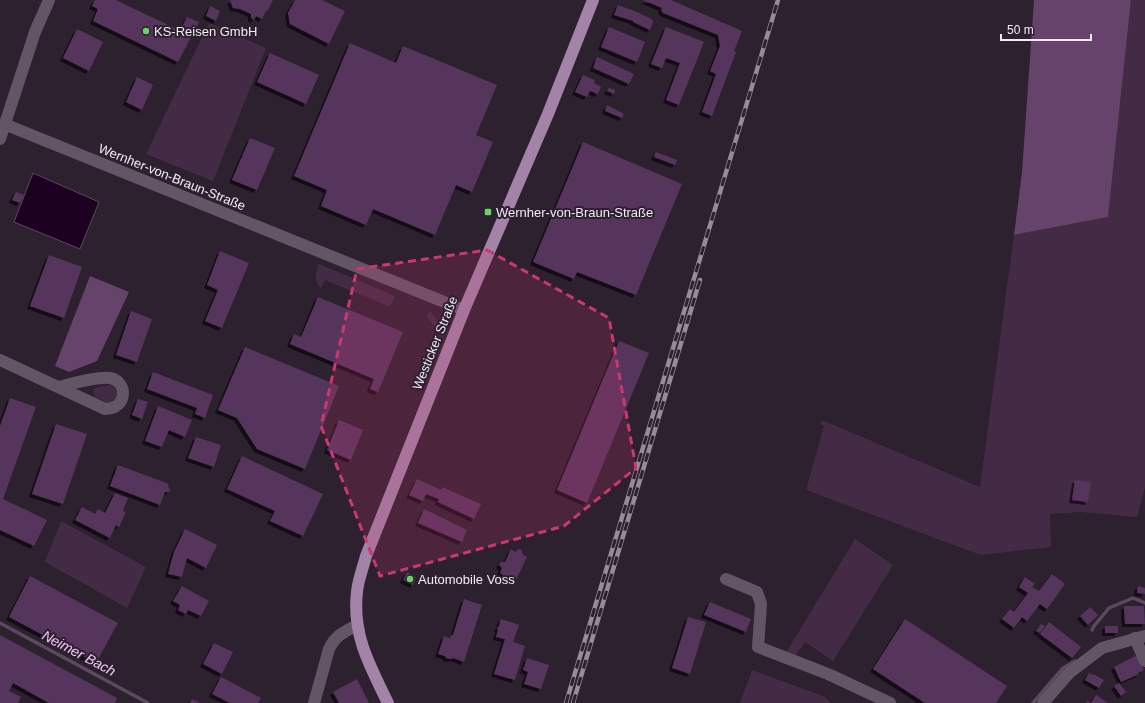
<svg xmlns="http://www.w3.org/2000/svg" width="1145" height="703" font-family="Arial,sans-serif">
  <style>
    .green { fill: #432b46 }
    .forest { fill: #65436a }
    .water { fill: #1d0121; stroke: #5d4761 }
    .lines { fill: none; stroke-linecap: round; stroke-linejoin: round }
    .stream { stroke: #5d4761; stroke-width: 3.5 }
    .building { fill: #56355b; filter: url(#shadow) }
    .minor { stroke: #645566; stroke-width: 12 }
    .major { stroke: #a383a7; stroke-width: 12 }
    .rail-casing { stroke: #968b98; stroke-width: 4.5 }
    .rail { stroke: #2d202f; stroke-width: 3; stroke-dasharray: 9; stroke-linecap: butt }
    .marked { fill: #c93872; fill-opacity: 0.2; stroke: #c93872; stroke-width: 3; stroke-dasharray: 8 5; stroke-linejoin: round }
    .poi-dot { fill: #6cd362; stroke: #2d202f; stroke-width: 1.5 }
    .labels { text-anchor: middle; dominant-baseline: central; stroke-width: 4; stroke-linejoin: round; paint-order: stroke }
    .poi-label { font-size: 13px; fill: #f3eaf5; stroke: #2d202f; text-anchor: start }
    .street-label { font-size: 13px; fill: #f3eaf5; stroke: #2d202f }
    .water-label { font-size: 14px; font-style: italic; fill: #f3c6f9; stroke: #2d202f }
  </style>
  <defs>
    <filter id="shadow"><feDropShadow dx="-3" dy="3" stdDeviation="0" flood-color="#0009"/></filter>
  </defs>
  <rect width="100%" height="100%" fill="#2d202f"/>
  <g class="green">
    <path d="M1131 0H1145V487L1137 517 1081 512 1050 514 1051 547 981 555 806 490 824 426 820 424 822 420 980 487 1014 235 1108 217Z"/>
    <path d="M209 23 266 48 213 181 146 154Z"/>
    <path d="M319 264 395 296 392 303 388 306 325 280 321 288C313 281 316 273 319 264Z"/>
    <path d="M430 311 438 322 440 328 437 330 427 317V315Z"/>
    <path d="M108 385C117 387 119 394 113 401L108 403 95 397 93 392 95 388Z"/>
    <path d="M61 521 146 567 127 608 45 562Z"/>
    <path d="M855 539 893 565 833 661 805 642 795 656 786 653Z"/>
    <path d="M752 670 825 697 831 703H740Z"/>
  </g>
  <g class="forest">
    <path d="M1034 0H1131L1108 217 1014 235 1022 172Z"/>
    <path d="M90 276 129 292 97 361 69 372 55 366Z"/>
  </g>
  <path class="water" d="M33 173 99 202 80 249 14 222Z"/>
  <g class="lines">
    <g class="stream">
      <path d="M0 623 148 703"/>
      <path d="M1092 630 1094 626 1109 608 1133 598 1145 603"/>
      <path d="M1033 703 1063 668 1075 661"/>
    </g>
  </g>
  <g class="building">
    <path d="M95 0H116L179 30V27L183 25 187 17 199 22 178 62 93 21 98 9 92 6Z"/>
    <path d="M230 0H273L268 10 266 11 262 19 256 16 254 20 251 18V14L240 9 233 8Z"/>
    <path d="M295 0H322L345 11 329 44 290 24 288 13Z"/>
    <path d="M643 0H671L742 31 734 51 736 52 712 116 702 112 716 74 710 71 720 46 718 35 663 13 661 10 662 8Z"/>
    <path d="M618 5 637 12 652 19 653 22 650 30 633 22V21L614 15Z"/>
    <path d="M210 6 220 11 216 21 206 16Z"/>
    <path d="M609 27 645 42 637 62 601 47Z"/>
    <path d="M666 27 704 42 679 105 666 100 680 63 666 58 662 68 651 64Z"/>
    <path d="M77 29 103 42 89 71 63 58Z"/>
    <path d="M350 43 396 63 403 46 497 85 476 135 493 142 472 192 456 185 435 235 373 209 366 225 321 206 327 190 294 176Z"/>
    <path d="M270 53 319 75 306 104 257 82Z"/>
    <path d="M597 57 634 74 629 84 593 68Z"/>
    <path d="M583 75 595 80 594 83 601 87 598 94 590 91 587 97 575 92Z"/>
    <path d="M137 77 153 85 142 110 126 102Z"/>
    <path d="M609 88 615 90 614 94 607 91Z"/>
    <path d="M607 105 624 114 622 118 605 111Z"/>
    <path d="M250 138 275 148 257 190 232 180Z"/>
    <path d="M583 142 682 184 636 295 577 272 574 279 533 262Z"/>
    <path d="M656 152 677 160 675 165 654 157Z"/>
    <path d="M16 192 24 195 20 203 12 200Z"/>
    <path d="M220 251 249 263 222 328 205 321 218 290 207 285Z"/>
    <path d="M49 255 82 267 64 318 30 306Z"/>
    <path d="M318 297 403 332 378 392 370 389 374 379 290 344 294 334 301 337Z"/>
    <path d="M131 311 152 319 137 362 116 355Z"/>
    <path d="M619 341 649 353 587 503 557 490Z"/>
    <path d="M245 347 339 386 305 469 257 449 237 418 218 410Z"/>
    <path d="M153 372 213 395 205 418 195 414 197 408 147 389Z"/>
    <path d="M10 398 36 407 3 499 47 520 34 546 0 530V426Z"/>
    <path d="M138 399 148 402 142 419 132 415Z"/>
    <path d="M158 406 192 420 185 437 169 430 162 447 145 441Z"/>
    <path d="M339 420 363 430 351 460 327 450Z"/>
    <path d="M56 424 87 434 63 504 32 494Z"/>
    <path d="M196 437 221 445 214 467 188 458Z"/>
    <path d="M242 456 323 494 303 536 270 521 275 511 227 489Z"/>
    <path d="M118 465 169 484 168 487 170 489 169 492H165L160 505 110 486Z"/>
    <path d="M417 479 441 490 442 487 481 504 474 519 438 502 439 499 426 494 423 501 409 495Z"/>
    <path d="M1075 480 1091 482 1088 502 1072 500Z"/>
    <path d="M115 493 128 498 123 511 126 512 119 527 116 525 110 538 75 520 82 507 95 514 98 509 105 513Z"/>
    <path d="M424 509 467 530 462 542 418 523Z"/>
    <path d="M185 529 217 545 206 568 187 558 182 577 168 574 174 552Z"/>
    <path d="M511 549 515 552 519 549 522 550 523 555 527 557 516 580 511 578 509 579 500 573 502 568 499 565 501 562H505Z"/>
    <path d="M407 572 416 577 413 585 403 580Z"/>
    <path d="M1052 574 1065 584 1047 609 1040 604 1027 621 1022 617 1014 628 1002 619 1010 609 1014 612 1028 593 1019 587 1025 577 1035 584 1032 587 1039 591Z"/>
    <path d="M30 576 118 623 96 663 9 617Z"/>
    <path d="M182 586 209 601 201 616 188 610 186 614 178 610 180 605 173 601Z"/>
    <path d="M1138 586 1145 588V594L1137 593Z"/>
    <path d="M464 599 482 605 464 662 453 658 451 659 446 658 445 656 438 654 444 636 450 638 451 635H453Z"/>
    <path d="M710 602 751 619 746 632 704 615Z"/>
    <path d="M1124 606H1144L1145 624H1125Z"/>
    <path d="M1090 607 1098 615 1088 625 1080 616Z"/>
    <path d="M688 617 706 622 690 674 672 668Z"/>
    <path d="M501 619 519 625 513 642 525 646 515 680 494 674 505 639 496 637 498 630 497 628 499 626Z"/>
    <path d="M905 619 1007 686 996 703H925L873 669Z"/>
    <path d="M1049 622 1081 647 1072 658 1040 634Z"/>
    <path d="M1041 624 1045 626 1040 633 1036 631Z"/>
    <rect x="1105" y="626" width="13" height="7"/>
    <path d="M0 635 117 698 115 703H49L13 683 9 691 21 697 18 703H0Z"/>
    <path d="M214 643 233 652 222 674 203 664Z"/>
    <path d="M1137 655 1144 670 1138 673 1139 674 1121 682 1114 667Z"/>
    <path d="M527 658 549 665 541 689 524 684 528 672 523 670Z"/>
    <path d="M1089 673 1092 675 1093 674 1104 680 1099 688 1085 680Z"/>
    <path d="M221 677 261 698 258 703H230L212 694Z"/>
    <path d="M357 679 369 703H339L333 692Z"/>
    <path d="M1119 683 1126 692 1121 696 1114 686Z"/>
    <path d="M1096 695 1108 703H1086L1087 701 1091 703Z"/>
    <path d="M192 699 200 703H190Z"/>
  </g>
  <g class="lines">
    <g class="minor">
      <path d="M4 124 464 310"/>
      <path d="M0 139 35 32 49 0"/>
      <path d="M0 360 105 409C128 409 128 381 110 378 97 376 71 384 58 387"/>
      <path d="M726 579 757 592 761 604 758 647 828 674 890 703"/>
      <path d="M1135 638 1145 661"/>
      <path d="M314 703 329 649C336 635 344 632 357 625"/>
      <path d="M1043 703 1069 673 1102 648 1145 636"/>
    </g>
    <path class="major" d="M388 703C370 666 352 635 357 592 358 580 363 568 366 556L464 310 548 114 593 0"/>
    <g class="rail-casing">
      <g id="rail">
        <path d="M566 703 778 0"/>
        <path d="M573 703 700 280"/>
      </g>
    </g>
    <use href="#rail" class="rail"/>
  </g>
  <path class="marked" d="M487 250 609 318 636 468 564 526 380 576 321 426 357 269Z"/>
  <g class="poi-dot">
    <circle cx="146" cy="31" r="4"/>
    <rect x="484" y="208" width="8" height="8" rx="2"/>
    <circle cx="410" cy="579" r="4"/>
  </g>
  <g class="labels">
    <g class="poi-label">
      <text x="154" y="31">KS-Reisen GmbH</text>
      <text x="496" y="212">Wernher-von-Braun-Straße</text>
      <text x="418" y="579">Automobile Voss</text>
    </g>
    <g class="street-label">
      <text transform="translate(172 177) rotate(22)">Wernher-von-Braun-Straße</text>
      <text transform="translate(435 343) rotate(-68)">Westicker Straße</text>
    </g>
    <g class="water-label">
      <text transform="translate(79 653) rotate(28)">Neimer Bach</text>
    </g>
  </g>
  <path d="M1001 34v6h90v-6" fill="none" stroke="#f3eaf5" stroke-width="2"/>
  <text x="1007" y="34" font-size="12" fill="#f3eaf5" stroke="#2d202f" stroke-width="3" paint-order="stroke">50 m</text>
</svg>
